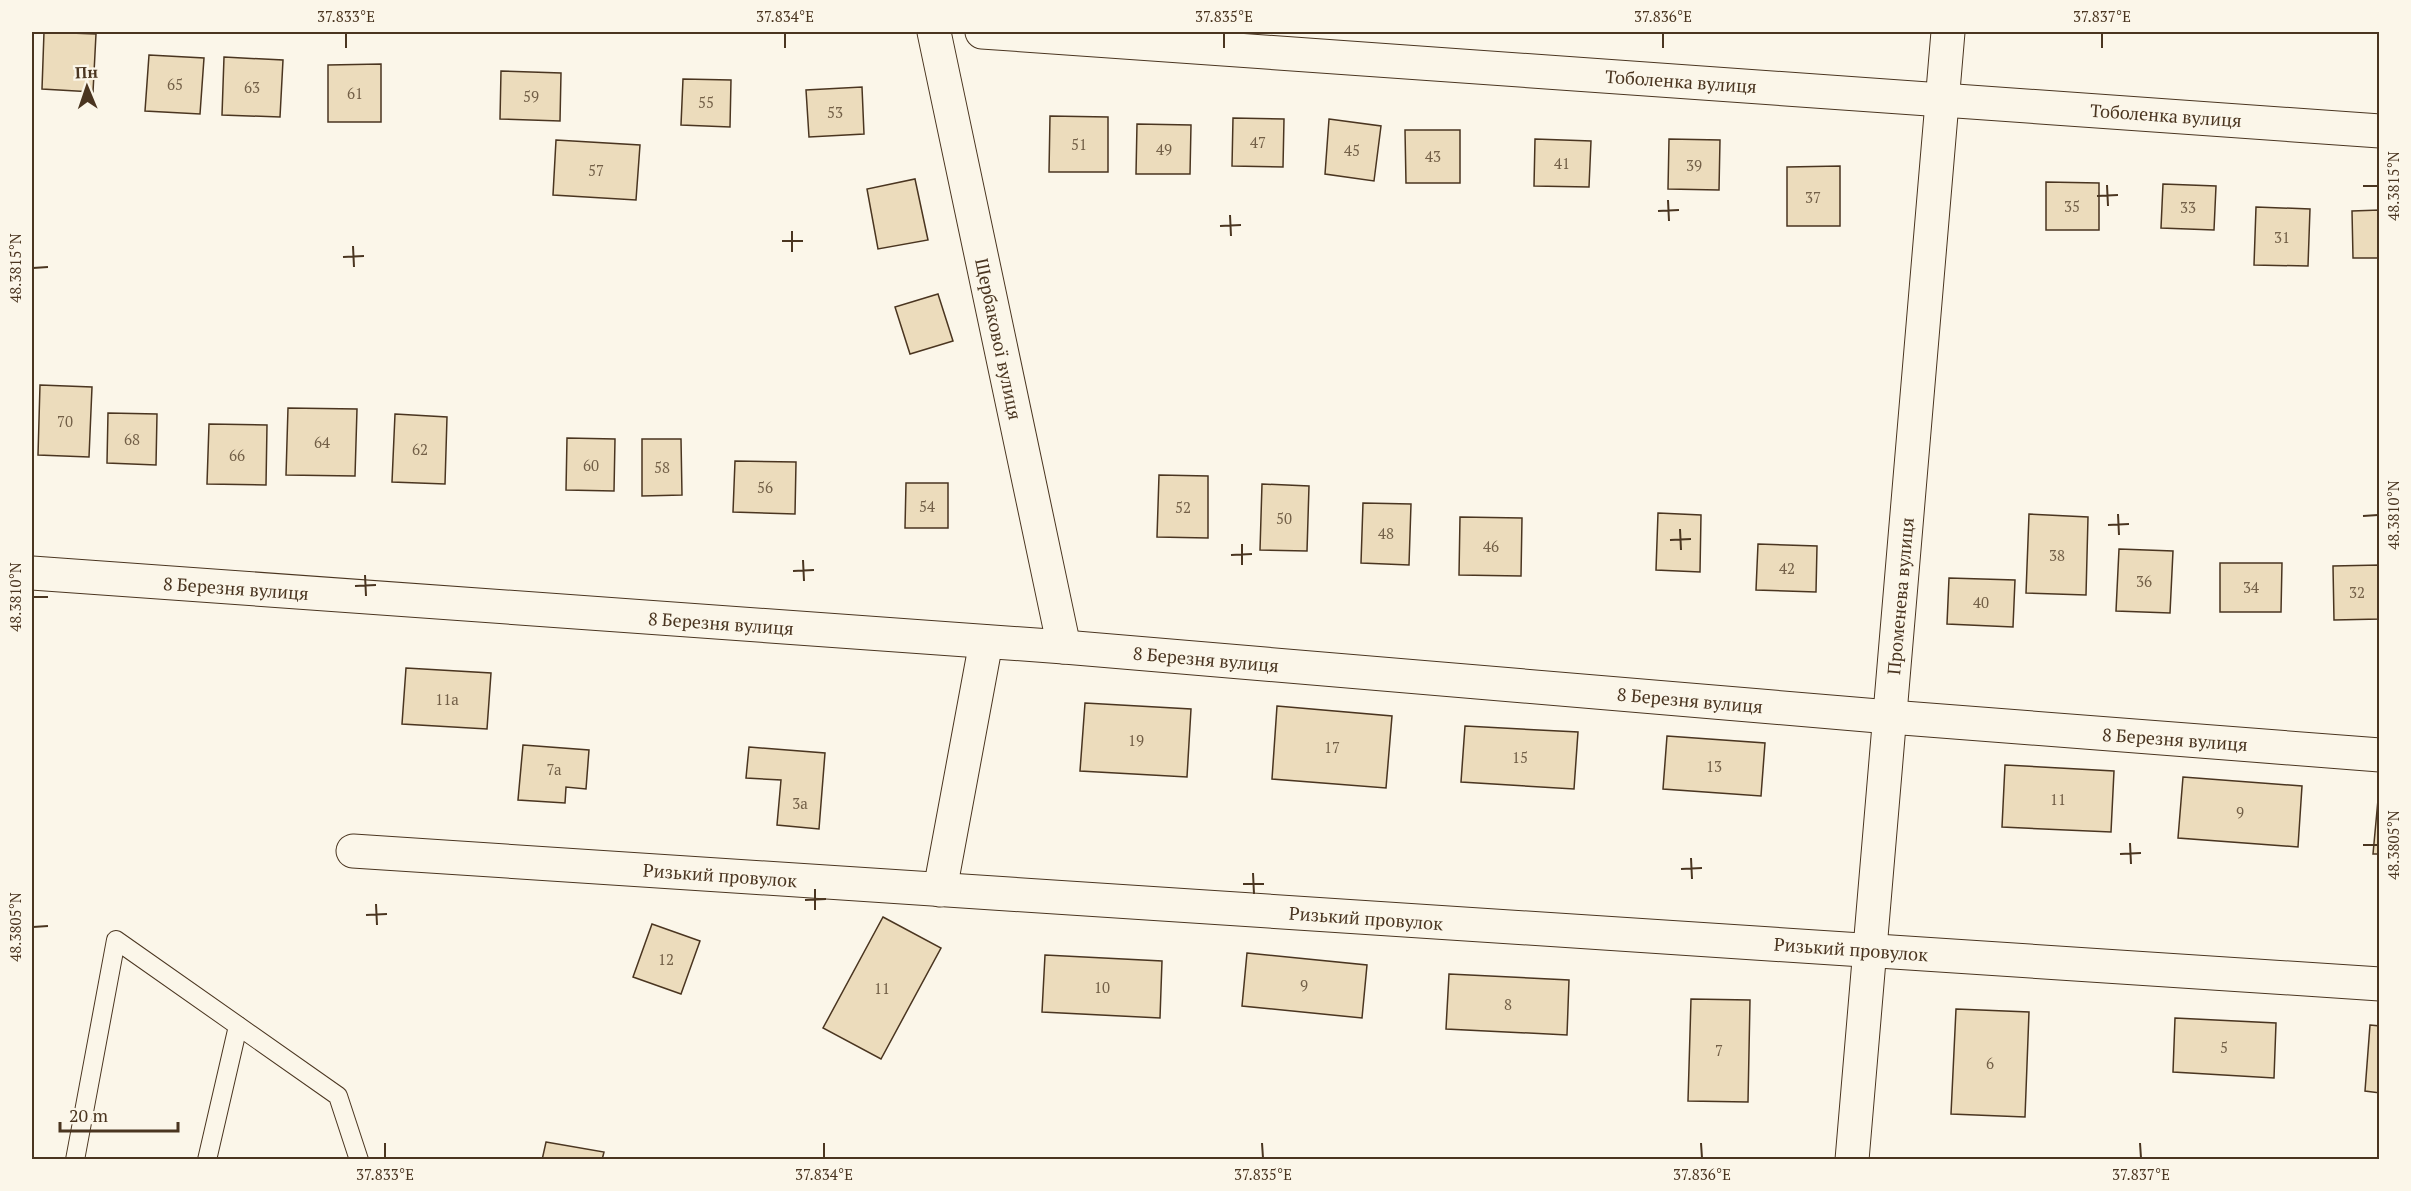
<svg xmlns="http://www.w3.org/2000/svg" width="2411" height="1191" font-family="'PT Serif',serif">
  <style>
    .building { fill: #ecdcbc; stroke: #4a3520; stroke-width: 1.5 }
    .lines { fill: none; stroke-linecap: round; stroke-linejoin: round }
    .lane-casing { stroke: #4a3520; stroke-width: 20 }
    .street-casing { stroke: #4a3520; stroke-width: 35 }
    .lane { stroke: #fbf6e9; stroke-width: 18 }
    .street { stroke: #fbf6e9; stroke-width: 33 }
    .ticks { fill: none; stroke: #4a3520; stroke-width: 2 }
    .labels { text-anchor: middle; dominant-baseline: central; stroke-width: 4.5; stroke-linejoin: round; paint-order: stroke }
    .number-label { font-size: 15px; fill: #725f47 }
    .street-label { font-size: 18px; fill: #4a3520; stroke: #fbf6e9 }
    .neatline { fill: none; stroke: #4a3520; stroke-width: 2 }
    .ticks-label { font-size: 15px; text-anchor: middle; fill: #4a3520 }
  </style>
  <rect width="100%" height="100%" fill="#fbf6e9"/>
  <g class="building">
    <path d="M44 32 96 34 93 92 42 89Z"/>
    <path d="M149 55 204 58 200 114 145 111Z"/>
    <path d="M224 57 283 60 280 117 222 115Z"/>
    <path d="M381 64V122H328V65Z"/>
    <path d="M501 71 561 73 560 121 500 119Z"/>
    <path d="M683 79 731 80 730 127 681 125Z"/>
    <path d="M862 87 864 134 809 137 806 90Z"/>
    <path d="M1050 116 1108 117V172H1049Z"/>
    <path d="M1233 118 1284 119 1283 167 1232 166Z"/>
    <path d="M1329 119 1381 126 1374 181 1325 174Z"/>
    <path d="M1137 124 1191 125 1190 174H1136Z"/>
    <path d="M1405 130H1460V183H1406Z"/>
    <path d="M1535 139 1591 141 1589 187 1534 186Z"/>
    <path d="M1669 139 1720 140 1719 190 1668 189Z"/>
    <path d="M556 140 640 145 636 200 553 195Z"/>
    <path d="M1840 166V226H1787V167Z"/>
    <path d="M915 179 928 240 878 249 867 189Z"/>
    <path d="M2046 182 2099 183V230H2046Z"/>
    <path d="M2163 184 2216 186 2214 230 2161 228Z"/>
    <path d="M2256 207 2310 209 2308 266 2254 265Z"/>
    <path d="M2380 210V258H2353L2352 211Z"/>
    <path d="M938 294 953 341 910 354 895 307Z"/>
    <path d="M40 385 92 387 89 457 38 455Z"/>
    <path d="M288 408 357 409 355 476 286 475Z"/>
    <path d="M108 413 157 414 156 465 107 463Z"/>
    <path d="M395 414 447 417 445 484 392 482Z"/>
    <path d="M209 424 267 425 266 485 207 484Z"/>
    <path d="M567 438 615 439 614 491 566 490Z"/>
    <path d="M642 439H681L682 495 642 496Z"/>
    <path d="M735 461 796 462 795 514 733 512Z"/>
    <path d="M1159 475 1208 476V538L1157 537Z"/>
    <path d="M906 483H948V528H905Z"/>
    <path d="M1262 484 1309 486 1307 551 1260 550Z"/>
    <path d="M1363 503 1411 504 1409 565 1361 563Z"/>
    <path d="M1658 513 1701 515 1700 572 1656 570Z"/>
    <path d="M2029 514 2088 517 2086 595 2026 593Z"/>
    <path d="M1460 517 1522 518 1521 576 1459 575Z"/>
    <path d="M1758 544 1817 546 1816 592 1756 590Z"/>
    <path d="M2119 549 2173 551 2170 613 2116 611Z"/>
    <path d="M2220 563H2282L2281 612H2220Z"/>
    <path d="M2380 565V619L2334 620 2333 566Z"/>
    <path d="M1949 578 2015 580 2013 627 1947 624Z"/>
    <path d="M406 668 491 673 487 729 402 724Z"/>
    <path d="M1085 703 1191 709 1187 777 1080 771Z"/>
    <path d="M1277 706 1392 716 1386 788 1272 779Z"/>
    <path d="M1465 726 1578 732 1574 789 1461 782Z"/>
    <path d="M1667 736 1765 743 1761 796 1663 789Z"/>
    <path d="M523 745 589 750 586 789 566 787 565 803 518 800Z"/>
    <path d="M749 747 825 753 819 829 777 825 781 780 746 778Z"/>
    <path d="M2005 765 2114 771 2111 832 2002 827Z"/>
    <path d="M2183 777 2302 786 2298 847 2178 838Z"/>
    <path d="M2379 789H2380V854H2373Z"/>
    <path d="M883 917 941 948 881 1059 823 1028Z"/>
    <path d="M652 924 700 941 681 994 633 977Z"/>
    <path d="M1247 953 1367 965 1362 1018 1242 1006Z"/>
    <path d="M1045 955 1162 961 1160 1018 1042 1012Z"/>
    <path d="M1449 974 1569 980 1567 1035 1446 1029Z"/>
    <path d="M1691 999 1750 1000 1748 1102 1688 1101Z"/>
    <path d="M1956 1009 2029 1012 2025 1117 1951 1114Z"/>
    <path d="M2175 1018 2276 1023 2274 1078 2173 1072Z"/>
    <path d="M2370 1025 2380 1026V1093L2365 1091Z"/>
    <path d="M546 1142 604 1152 602 1160H542Z"/>
  </g>
  <g class="lines">
    <g class="lane-casing">
      <g id="lane">
        <path d="M75 1160 116 940 338 1096 359 1160"/>
        <path d="M207 1160 238 1026"/>
      </g>
    </g>
    <g class="street-casing">
      <g id="street">
        <path d="M934 32 1064 647"/>
        <path d="M982 32 2380 131"/>
        <path d="M32 573 1064 647 1890 717 2380 755"/>
        <path d="M353 851 2380 984"/>
        <path d="M940 890 986 642"/>
        <path d="M1852 1160 1948 32"/>
      </g>
    </g>
    <use href="#lane" class="lane"/>
    <use href="#street" class="street"/>
  </g>
  <path class="ticks" d="M346 33V48M785 33V48M1224 33V48M1663 33V48M2102 33V48M2107 185 2108 206M2363 186H2378M2097 196 2118 195M1668 200 1669 221M1658 211 1679 210M1230 215 1231 236M1220 226 1241 225M792 231V252M782 241H803M353 246 354 267M343 257 364 256M33 268 48 267M2118 514 2119 535M2363 516 2378 515M2108 525 2129 524M1680 529 1681 550M1670 540 1691 539M1242 544V565M1231 555 1252 554M803 560 804 581M793 571 814 570M365 575 366 596M355 586 376 585M33 597H48M2130 843 2131 864M2363 845H2378M2120 854 2141 853M1691 858 1692 879M1681 869 1702 868M1253 873 1254 894M1243 884H1264M815 889V910M805 900 826 899M376 904 377 925M366 915 387 914M33 927 48 926M385 1143V1158M824 1143V1158M1262 1143 1263 1158M1701 1143 1702 1158M2140 1143 2141 1158"/>
  <g class="labels">
    <g class="number-label">
      <text x="175" y="84">65</text>
      <text x="252" y="87">63</text>
      <text x="355" y="93">61</text>
      <text x="531" y="96">59</text>
      <text x="706" y="102">55</text>
      <text x="835" y="112">53</text>
      <text x="1258" y="142">47</text>
      <text x="1079" y="144">51</text>
      <text x="1164" y="149">49</text>
      <text x="1352" y="150">45</text>
      <text x="1433" y="156">43</text>
      <text x="1562" y="163">41</text>
      <text x="1694" y="165">39</text>
      <text x="596" y="170">57</text>
      <text x="1813" y="197">37</text>
      <text x="2072" y="206">35</text>
      <text x="2188" y="207">33</text>
      <text x="2282" y="237">31</text>
      <text x="65" y="421">70</text>
      <text x="132" y="439">68</text>
      <text x="322" y="442">64</text>
      <text x="420" y="449">62</text>
      <text x="237" y="455">66</text>
      <text x="591" y="465">60</text>
      <text x="662" y="467">58</text>
      <text x="765" y="487">56</text>
      <text x="927" y="506">54</text>
      <text x="1183" y="507">52</text>
      <text x="1284" y="518">50</text>
      <text x="1386" y="533">48</text>
      <text x="1491" y="546">46</text>
      <text x="2057" y="555">38</text>
      <text x="1787" y="568">42</text>
      <text x="2144" y="581">36</text>
      <text x="2251" y="587">34</text>
      <text x="2357" y="592">32</text>
      <text x="1981" y="602">40</text>
      <text x="447" y="699">11а</text>
      <text x="1136" y="740">19</text>
      <text x="1332" y="747">17</text>
      <text x="1520" y="757">15</text>
      <text x="1714" y="766">13</text>
      <text x="554" y="769">7а</text>
      <text x="2058" y="799">11</text>
      <text x="800" y="803">3а</text>
      <text x="2240" y="812">9</text>
      <text x="666" y="959">12</text>
      <text x="1304" y="985">9</text>
      <text x="1102" y="987">10</text>
      <text x="882" y="988">11</text>
      <text x="1508" y="1004">8</text>
      <text x="2224" y="1047">5</text>
      <text x="1719" y="1050">7</text>
      <text x="1990" y="1063">6</text>
    </g>
    <g class="street-label">
      <text transform="translate(1681 81) rotate(4)">Тоболенка вулиця</text>
      <text transform="translate(2166 115) rotate(4)">Тоболенка вулиця</text>
      <text transform="translate(999 339) rotate(78)">Щербакової вулиця</text>
      <text transform="translate(236 588) rotate(4)">8 Березня вулиця</text>
      <text transform="translate(1900 596) rotate(-85)">Променева вулиця</text>
      <text transform="translate(721 623) rotate(4)">8 Березня вулиця</text>
      <text transform="translate(1206 659) rotate(5)">8 Березня вулиця</text>
      <text transform="translate(1690 700) rotate(5)">8 Березня вулиця</text>
      <text transform="translate(2175 739) rotate(4)">8 Березня вулиця</text>
      <text transform="translate(720 875) rotate(4)">Ризький провулок</text>
      <text transform="translate(1366 918) rotate(4)">Ризький провулок</text>
      <text transform="translate(1851 949) rotate(4)">Ризький провулок</text>
    </g>
  </g>
  <rect width="2411" height="1191" fill="none" stroke="#fbf6e9" stroke-width="66"/>
  <g transform="translate(87 87) rotate(358)" stroke="#fbf6e9" stroke-width="4.5" paint-order="stroke">
  <path d="M0-4.5L10 22L0 15L-10 22Z" fill="#4a3520"/>
  <text y="-9" font-size="16" font-weight="bold" text-anchor="middle" fill="#4a3520">Пн</text>
  </g>
  <path d="M60 1122v9h118v-9" fill="none" stroke="#4a3520" stroke-width="3"/>
  <text x="69" y="1122" font-size="18" fill="#4a3520" stroke="#fbf6e9" stroke-width="4.5" paint-order="stroke">20 m</text>
  <rect x="33" y="33" width="2345" height="1125" class="neatline"/>
  <g class="ticks-label">
    <text x="346" y="22">37.833°E</text>
    <text x="785" y="22">37.834°E</text>
    <text x="1224" y="22">37.835°E</text>
    <text x="1663" y="22">37.836°E</text>
    <text x="2102" y="22">37.837°E</text>
    <text transform="translate(2394 186) rotate(-90)" y="5">48.3815°N</text>
    <text transform="translate(16 268) rotate(-90)" y="5">48.3815°N</text>
    <text transform="translate(2394 515) rotate(-90)" y="5">48.3810°N</text>
    <text transform="translate(16 597) rotate(-90)" y="5">48.3810°N</text>
    <text transform="translate(2394 845) rotate(-90)" y="5">48.3805°N</text>
    <text transform="translate(16 927) rotate(-90)" y="5">48.3805°N</text>
    <text x="385" y="1180">37.833°E</text>
    <text x="824" y="1180">37.834°E</text>
    <text x="1263" y="1180">37.835°E</text>
    <text x="1702" y="1180">37.836°E</text>
    <text x="2141" y="1180">37.837°E</text>
  </g>
</svg>
